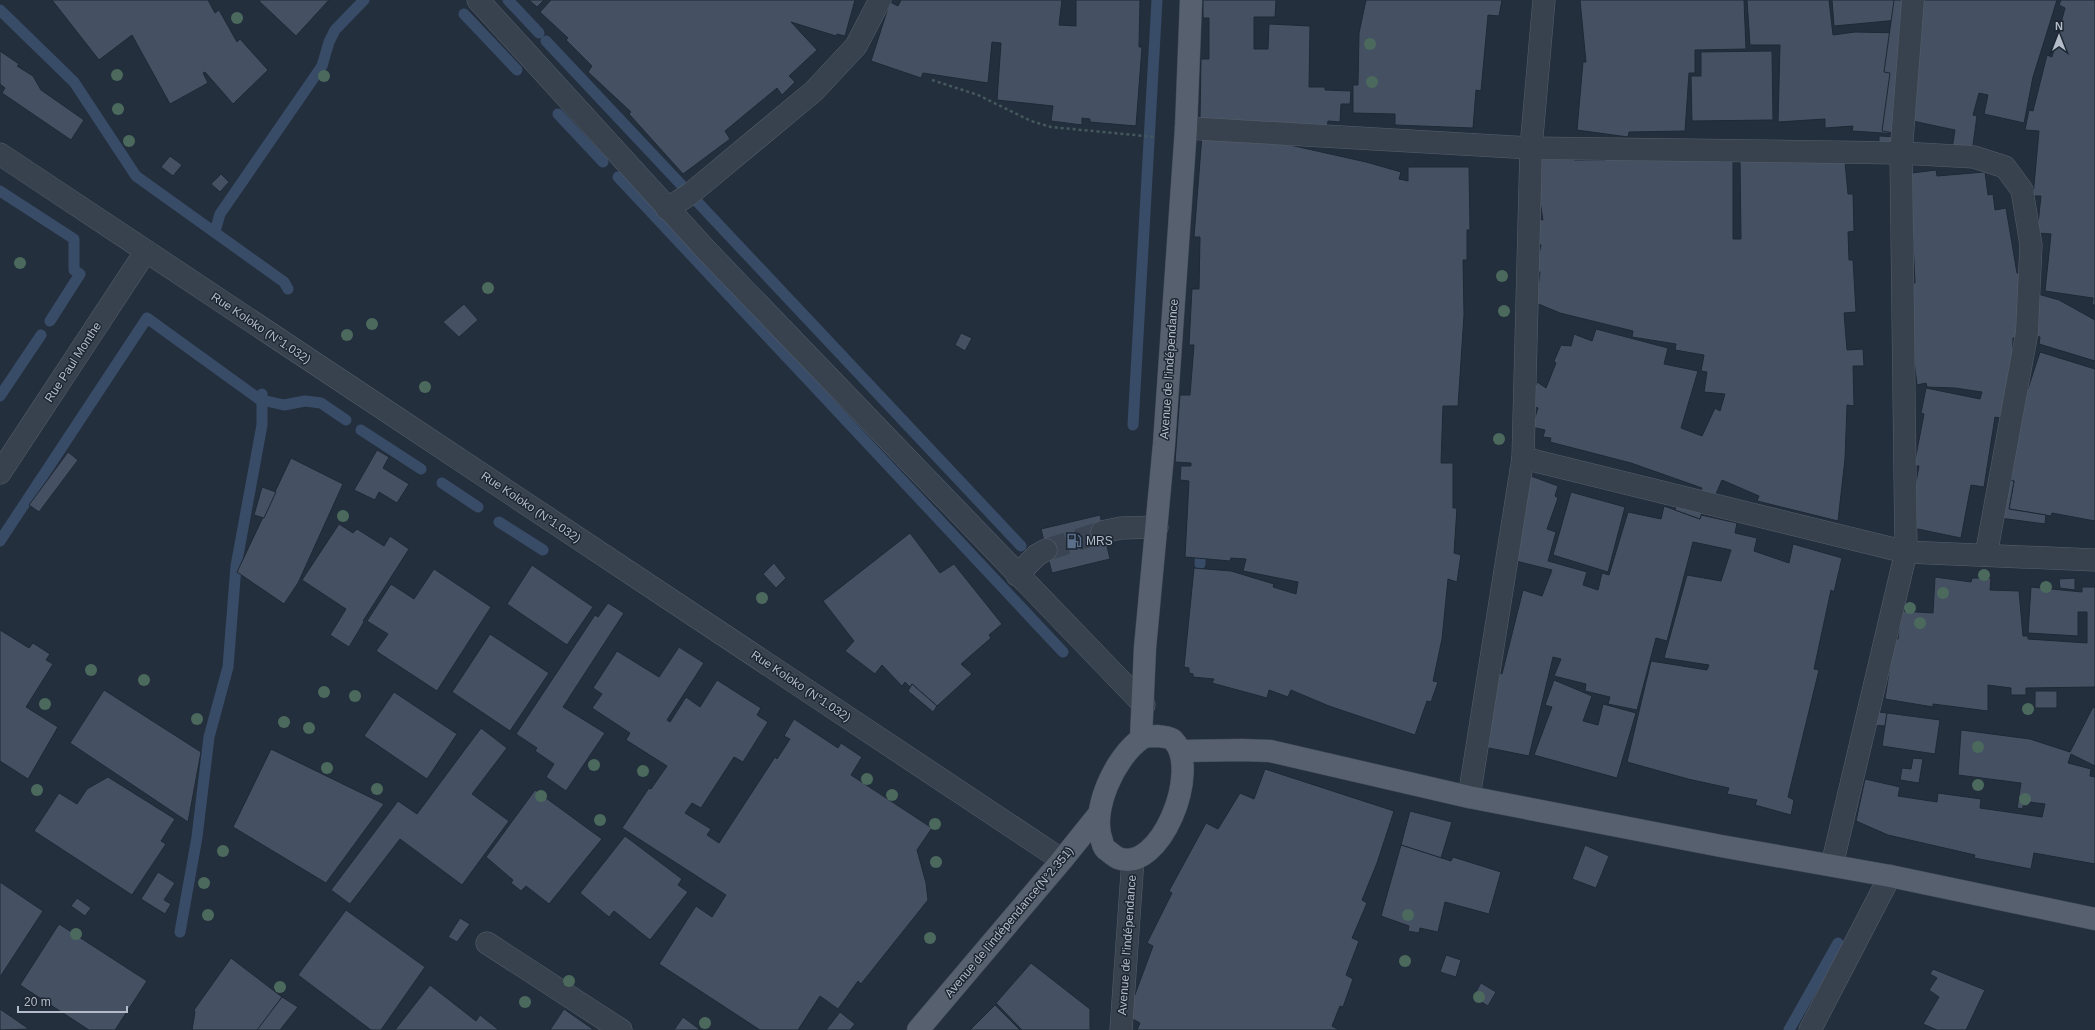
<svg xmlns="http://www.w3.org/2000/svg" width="2095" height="1030" font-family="Helvetica,sans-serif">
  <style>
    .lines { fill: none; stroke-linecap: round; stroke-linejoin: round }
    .stream { stroke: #394c67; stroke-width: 11 }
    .building { fill: #455162; stroke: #1f2835 }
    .minor-tunnel { stroke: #3a4453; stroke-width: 22; stroke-dasharray: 22 11; stroke-linecap: butt }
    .minor-casing { stroke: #565f6c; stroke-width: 23 }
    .major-casing { stroke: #414a57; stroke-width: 23 }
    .path { stroke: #44595c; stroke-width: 2.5; stroke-dasharray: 3 3; stroke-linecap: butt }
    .minor { stroke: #38414e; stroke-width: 22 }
    .major { stroke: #56606e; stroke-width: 22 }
    .tree { fill: #4b6a5d }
    .labels { text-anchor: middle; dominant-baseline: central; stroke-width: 3; stroke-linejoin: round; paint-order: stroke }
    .street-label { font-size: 12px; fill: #b4bcc9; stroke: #1d2633 }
    .poi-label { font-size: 12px; fill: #b4bcc9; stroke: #1d2633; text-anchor: start }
  </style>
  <rect width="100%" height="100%" fill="#242f3e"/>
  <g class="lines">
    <g class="stream">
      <path d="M508 0 539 33"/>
      <path d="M0 10 74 82 136 176 284 282 288 289"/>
      <path d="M464 14 517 70"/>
      <path d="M546 41 1021 546"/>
      <path d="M558 114 603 162"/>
      <path d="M618 177 1063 652"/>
      <path d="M0 191 74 239V270L80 274 50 321"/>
      <path d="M216 228 220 214 322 66 329 42 335 30 364 0"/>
      <path d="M0 396 41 335"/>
      <path d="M266 401 284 405 305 401 321 403 346 420"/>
      <path d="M1133 425 1157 0"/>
      <path d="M361 430 421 469"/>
      <path d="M442 483 478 507"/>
      <path d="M499 522 543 550"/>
      <path d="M0 541 147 318 259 399"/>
      <path d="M1200 564 1201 543"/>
      <path d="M180 932 197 837 209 737 228 667 236 566 262 425V394"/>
      <path d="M1789 1030 1838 943"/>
    </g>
  </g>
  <g class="building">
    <path d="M52 0H208L215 13 219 10 237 42 240 39 268 70 233 104 205 72 203 73 208 83 170 104 132 35 99 60Z"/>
    <path d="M260 0H329L296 36 259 1Z"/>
    <path d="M529 0H544L537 7Z"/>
    <path d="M551 0H855L845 36 837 34 836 36 791 22 817 50 789 76 795 82 782 95 777 88 725 131 730 139 683 174 629 114 631 112 588 72 592 66 566 40 568 38 540 12Z"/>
    <path d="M901 0H1062L1059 25 1076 26V0H1140L1139 47H1142L1136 126 1090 122V119L1082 118V125L1051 121 1053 106 997 100 1001 43 992 42 988 83 923 73 921 78 871 61 890 2 898 6Z"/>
    <path d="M1203 0H1276L1275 17H1254V49H1268L1269 24 1310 26 1309 87H1325V90L1351 91 1350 104H1341L1340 122 1328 121 1327 129 1200 120 1201 59H1209V18H1203Z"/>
    <path d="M1366 0H1502L1499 16 1488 15 1481 91 1476 90 1473 128 1395 125V114L1353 113V85H1358L1359 33Z"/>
    <path d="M1580 0H1744L1746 49 1695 50V73H1689L1685 131 1629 132 1628 137 1577 130 1583 62H1586Z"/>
    <path d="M1747 0H1829L1833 35 1855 32 1902 33 1898 134 1852 131 1853 126 1825 128V119L1778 122 1780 45H1750Z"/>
    <path d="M1832 0H1908L1909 19 1834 26Z"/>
    <path d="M1894 0H2057L2033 77 2024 123 1984 114 1988 95 1979 93 1973 115 1977 116 1972 152 1952 149 1955 130 1908 120 1906 135 1882 131 1890 73 1884 72Z"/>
    <path d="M2061 0H2095V305H2092L2093 298 2045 291 2051 234 2037 233 2041 196H2033L2039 131 2025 130 2029 110 2033 111 2047 55 2052 57 2065 8 2059 5Z"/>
    <path d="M0 51 19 64 17 66 33 76 41 90 84 120 71 140 2 93 5 88 0 84Z"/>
    <path d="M1772 51 1773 120 1692 121 1691 76H1701V52Z"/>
    <path d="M1202 135 1290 145 1366 162 1401 172 1399 179 1408 181V167H1469L1470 230H1467V260H1463L1464 315 1458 406H1443L1441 463H1453V508H1457L1454 553 1461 555 1457 582 1448 579 1442 639 1433 681 1438 682 1431 702 1427 701 1415 735 1329 706 1291 690 1288 697 1269 690 1267 698 1212 683 1214 679 1193 677V674L1189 673V668L1184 667 1194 568 1231 571 1274 584 1273 587 1296 594 1298 582 1243 571 1246 559 1231 558 1230 561 1185 557 1189 481 1180 480 1181 466H1191V463L1175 462 1180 395H1190L1194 345H1189L1192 289H1199L1200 237H1194Z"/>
    <path d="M1879 136 1900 137 1879 150Z"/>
    <path d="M170 156 182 165 173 176 161 167Z"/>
    <path d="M1541 156H1575L1574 160H1606V156L1733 160V239H1741L1740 160 1845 162 1848 194H1853L1854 231 1848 232 1849 260H1853L1856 312 1844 313 1847 350 1863 349 1864 366H1853L1854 406 1847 405 1845 459 1838 521 1757 501 1759 496 1722 480 1712 503 1698 496 1702 488 1631 463 1550 442 1551 438 1543 437 1545 430 1532 427 1538 408 1529 405 1537 382 1546 388 1556 363 1554 361 1561 345 1571 346 1574 334 1592 341 1596 329 1668 348 1664 364 1698 371 1681 428 1702 436 1715 408 1720 411 1725 394 1704 392 1707 372 1701 371 1704 355 1675 350 1676 344 1632 337 1633 331 1560 313 1536 303 1540 272 1535 271 1541 245 1533 243 1538 219 1543 220 1534 164Z"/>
    <path d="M1936 170 1937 176 1985 172 1988 195 1993 194 1995 210 2006 208 2017 273 2023 274V338H2013L2012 380 2000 418 1995 417 1984 487 1971 485 1961 538 1908 527 1919 466H1914L1924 414 1921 413 1926 388 1980 399 1982 392 1955 388 1927 387 1926 383 1917 385 1905 285 1915 283 1912 220 1904 174Z"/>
    <path d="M221 174 229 182 220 192 211 184Z"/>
    <path d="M2038 294 2059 300 2095 320V361L2039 344 2040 337 2034 335Z"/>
    <path d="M464 304 478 320 459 337 443 322Z"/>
    <path d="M961 333 972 338 965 351 955 345Z"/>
    <path d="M2040 352 2095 369V521L2052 513 2051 516 2009 509 2014 481 2011 480 2020 413Z"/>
    <path d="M377 450 389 457 383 468 409 484 397 503 379 492 375 500 354 490Z"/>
    <path d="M68 452 78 460 39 512 29 505Z"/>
    <path d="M291 458 343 484 298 583 284 604 237 572Z"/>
    <path d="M1531 476 1558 486 1555 496 1558 498 1547 529 1556 532 1548 561 1587 572 1583 585 1598 590 1602 573 1609 575 1628 512 1661 519 1664 506 1700 519 1701 515 1737 523 1735 533 1757 538 1754 551 1789 563 1793 544 1842 558 1834 592 1831 590 1814 669 1819 670 1788 797 1794 800 1791 815 1755 805 1757 800 1727 794 1729 788 1688 779 1627 762 1651 661 1707 670 1709 665 1664 658 1687 575 1721 581 1731 550 1693 542 1667 641 1656 638 1637 710 1608 704 1610 697 1585 691 1586 684 1554 676 1561 659 1553 657 1529 756 1484 747 1493 671 1502 674 1523 590 1542 596 1552 570 1512 560Z"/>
    <path d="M2006 479 2014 481 2009 509 2046 515 2045 524 2000 518Z"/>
    <path d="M262 487 276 492 264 518 254 515Z"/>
    <path d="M1571 492 1625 507 1608 572 1553 555Z"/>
    <path d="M1677 503 1702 512 1700 519 1675 510Z"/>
    <path d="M1100 515 1110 559 1052 573 1041 529Z"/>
    <path d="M339 524 353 533 357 529 384 546 390 536 409 549 363 621 364 622 349 647 330 635 346 609 302 580Z"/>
    <path d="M910 533 940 573 954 564 1002 624 989 635 991 638 961 664 972 674 937 706 912 684 910 687 905 682 902 686 882 665 875 674 845 651 854 641 823 601Z"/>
    <path d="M774 563 786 578 776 588 763 574Z"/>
    <path d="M532 565 593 607 567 645 507 604Z"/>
    <path d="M434 569 491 607 437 691 376 651 388 634 367 621 391 584 414 599Z"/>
    <path d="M1935 577 1971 582 1972 578H1991L1990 590 2019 591 2023 636H2028V639L2087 643V612H2078V636L2028 633 2031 587 2082 592V587H2095V687L2026 688V695H2011V688L1988 685V711L1933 704V707L1885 699 1894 639H1898L1901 611 1933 613Z"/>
    <path d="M2075 578V590L2060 588 2059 579Z"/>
    <path d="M608 603 624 613 563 707 605 733 566 791 546 777 554 764 535 751 537 748 516 734 595 615 598 617Z"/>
    <path d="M0 630 29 648 33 643 50 654 46 660 53 664 26 707 58 727 28 779 0 761Z"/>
    <path d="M490 634 549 673 510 731 452 692Z"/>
    <path d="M679 647 704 663 667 720 670 722 686 697 700 707 717 680 761 708 757 715 768 722 743 762 734 757 701 808 692 803 685 813 711 829 707 835 719 843 775 757 777 759 790 739 784 736 794 719 838 748 841 743 862 757 851 775 932 828 917 850 926 883 928 900 861 984 858 981 838 1009 820 996 798 1030H760L659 964 696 906 712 917 726 895 622 828 649 788 651 789 667 766 626 740 630 733 592 708 602 694 593 688 617 651 659 677Z"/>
    <path d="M1554 680 1592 696 1583 721 1598 725 1603 704 1636 713 1617 778 1534 755 1552 707 1545 705Z"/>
    <path d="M912 684 937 706 933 712 908 691Z"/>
    <path d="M104 690 201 752 188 822 70 743Z"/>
    <rect x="2035" y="691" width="22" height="17"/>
    <path d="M394 692 457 734 427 779 364 736Z"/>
    <path d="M2093 707 2095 708V766L2071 754 2068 763 2091 769 2090 776 2095 777V864L2034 853 2031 869 1974 858 1975 855 1888 835 1856 821 1865 779 1900 787 1898 796 1937 802 1938 793 1981 799 1980 808 2042 817 2045 804 2029 802 2028 806H2023V809L2017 808 2021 783 1958 775 1961 730 2030 739 2070 752Z"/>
    <path d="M1870 711 1887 713 1885 726 1869 725Z"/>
    <path d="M1887 713 1940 720 1935 754 1882 746Z"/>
    <path d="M481 728 507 748 472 794 509 821 462 885 400 839 350 904 331 890 398 801 417 814Z"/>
    <path d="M271 749 384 804 326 883 233 827Z"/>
    <path d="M1913 758 1923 759 1919 783 1900 780 1902 768 1911 769Z"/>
    <path d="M1265 769 1394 811 1377 863 1362 900 1367 903 1352 938 1359 941 1346 975 1353 979 1343 1007 1340 1006 1332 1026 1339 1030H1137L1140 1023 1127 1016 1153 946 1147 943 1172 893 1169 891 1206 823 1218 829 1240 793 1254 799Z"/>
    <path d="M108 777 175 819 161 841 166 844 132 895 34 831 59 793 77 804 87 789Z"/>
    <path d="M535 790 602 839 549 904 526 886 521 891 511 883 513 880 486 857Z"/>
    <path d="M1410 811 1452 822 1441 858 1401 845Z"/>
    <path d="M625 836 682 879 678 885 688 892 650 940 614 911 609 917 580 893Z"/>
    <path d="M1401 845 1451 861 1453 857 1501 872 1489 914 1445 902 1438 932 1420 928 1419 933 1408 931 1409 926 1381 916Z"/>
    <path d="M1585 845 1609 856 1596 888 1572 879Z"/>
    <path d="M158 872 175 883 164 900 171 904 165 914 141 899Z"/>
    <path d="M0 882 43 911 0 977Z"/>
    <path d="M77 898 91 908 85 916 71 906Z"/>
    <path d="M346 910 425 967 381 1030H371L298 975Z"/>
    <path d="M460 918 470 924 457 942 448 937Z"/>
    <path d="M59 924 147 981 115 1030H89L20 985Z"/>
    <path d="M1446 955 1461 960 1456 977 1440 972Z"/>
    <path d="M231 958 282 997 258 1030H192L195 1012 194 1010Z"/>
    <path d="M1031 963 1090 1009V1030H1022L996 1003Z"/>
    <path d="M1933 969 1985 990 1966 1030H1937L1923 1024 1939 997 1929 990 1937 978 1930 974Z"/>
    <path d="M1481 983 1496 992 1488 1006 1473 997Z"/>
    <path d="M430 985 476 1021 480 1015 499 1030H395Z"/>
    <path d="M282 997 298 1007 280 1030H257Z"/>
    <path d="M995 1005 1020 1030H970Z"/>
    <path d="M0 1009 29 1029 0 1030Z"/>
    <path d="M564 1009 594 1030H550Z"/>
    <path d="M840 1012 855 1024 850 1030H826Z"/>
    <path d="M683 1017 699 1029 698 1030H674Z"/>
  </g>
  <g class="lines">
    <path class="minor-tunnel" d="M1046 550 1102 532"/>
    <g class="minor-casing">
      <g id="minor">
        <path d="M478 0 707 251 1144 705"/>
        <path d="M1186 128 1531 148 1901 153 1974 157 2005 167 2022 190 2031 245 2027 332 1986 555"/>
        <path d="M0 154 1062 860"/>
        <path d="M667 209 690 194 814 91 856 46 880 0"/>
        <path d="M1523 458 1906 552 2095 560"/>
        <path d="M0 473 146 251"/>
        <path d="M1102 532 1121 528 1157 527"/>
        <path d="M1017 575 1037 555 1046 550"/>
        <path d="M1469 797 1523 458 1531 148 1544 0"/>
        <path d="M1832 865 1906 552 1901 153 1913 0"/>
        <path d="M487 943 621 1030"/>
        <path d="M1121 1030 1133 859"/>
        <path d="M1810 1030 1890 876"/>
      </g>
    </g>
    <g class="major-casing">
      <g id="major">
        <path d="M1158 736C1163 737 1170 737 1173 740 1202 769 1160 875 1118 858 1115 857 1111 853 1108 851 1104 849 1103 846 1102 841 1090 811 1115 757 1141 739 1145 736 1153 736 1158 736Z"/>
        <path d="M1141 738 1145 648 1164 444 1186 128 1191 0"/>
        <path d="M1180 751 1242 750 1270 751 1469 797 1721 846 1890 876 2095 919"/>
        <path d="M918 1030 1062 860 1099 814"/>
      </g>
    </g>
    <path class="path" d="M932 80 978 95 1031 121 1051 127 1155 137"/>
    <use href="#minor" class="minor"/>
    <use href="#major" class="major"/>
  </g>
  <g class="tree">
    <circle cx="237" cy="18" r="6"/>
    <circle cx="1370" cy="44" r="6"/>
    <circle cx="117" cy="75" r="6"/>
    <circle cx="324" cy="76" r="6"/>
    <circle cx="1372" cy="82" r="6"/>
    <circle cx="118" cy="109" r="6"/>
    <circle cx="129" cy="141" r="6"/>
    <circle cx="20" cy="263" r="6"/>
    <circle cx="1502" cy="276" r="6"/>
    <circle cx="488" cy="288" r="6"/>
    <circle cx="1504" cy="311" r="6"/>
    <circle cx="372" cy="324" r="6"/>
    <circle cx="347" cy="335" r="6"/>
    <circle cx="425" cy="387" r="6"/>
    <circle cx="1499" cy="439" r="6"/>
    <circle cx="343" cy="516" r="6"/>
    <circle cx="1984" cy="575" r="6"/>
    <circle cx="2046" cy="587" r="6"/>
    <circle cx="1943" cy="593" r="6"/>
    <circle cx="762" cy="598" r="6"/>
    <circle cx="1910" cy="608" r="6"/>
    <circle cx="1920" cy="623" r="6"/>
    <circle cx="91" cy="670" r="6"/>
    <circle cx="144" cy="680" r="6"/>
    <circle cx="324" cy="692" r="6"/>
    <circle cx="355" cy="696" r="6"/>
    <circle cx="45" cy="704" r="6"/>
    <circle cx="2028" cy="709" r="6"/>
    <circle cx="197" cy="719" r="6"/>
    <circle cx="284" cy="722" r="6"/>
    <circle cx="309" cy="728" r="6"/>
    <circle cx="1978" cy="747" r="6"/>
    <circle cx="594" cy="765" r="6"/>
    <circle cx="327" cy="768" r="6"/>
    <circle cx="643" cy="771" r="6"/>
    <circle cx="867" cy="779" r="6"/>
    <circle cx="1978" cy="785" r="6"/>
    <circle cx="377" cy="789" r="6"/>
    <circle cx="37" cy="790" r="6"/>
    <circle cx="892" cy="795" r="6"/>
    <circle cx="541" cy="796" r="6"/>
    <circle cx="2025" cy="799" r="6"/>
    <circle cx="600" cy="820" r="6"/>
    <circle cx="935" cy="824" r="6"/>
    <circle cx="223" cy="851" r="6"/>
    <circle cx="936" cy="862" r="6"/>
    <circle cx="204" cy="883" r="6"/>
    <circle cx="208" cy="915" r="6"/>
    <circle cx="1408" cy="915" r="6"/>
    <circle cx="76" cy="934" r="6"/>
    <circle cx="930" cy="938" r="6"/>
    <circle cx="1405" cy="961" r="6"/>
    <circle cx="569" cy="981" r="6"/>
    <circle cx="280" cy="987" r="6"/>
    <circle cx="1479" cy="997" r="6"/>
    <circle cx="525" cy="1002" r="6"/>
    <circle cx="705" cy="1023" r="6"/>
  </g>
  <defs>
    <g id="fuel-bare" transform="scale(1.2)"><path d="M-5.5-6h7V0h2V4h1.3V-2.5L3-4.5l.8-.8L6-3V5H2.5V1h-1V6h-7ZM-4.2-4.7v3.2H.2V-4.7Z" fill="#5c6f8a" stroke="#1d2633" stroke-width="2.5" paint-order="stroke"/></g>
  </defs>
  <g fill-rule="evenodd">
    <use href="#fuel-bare" x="1074" y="541"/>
  </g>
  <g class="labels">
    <g class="street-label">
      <text transform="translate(261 328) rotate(34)">Rue Koloko (N°1.032)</text>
      <text transform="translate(73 362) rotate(-57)">Rue Paul Monthe</text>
      <text transform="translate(1169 369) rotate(-86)">Avenue de l'indépendance</text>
      <text transform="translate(531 507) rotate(34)">Rue Koloko (N°1.032)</text>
      <text transform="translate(801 686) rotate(34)">Rue Koloko (N°1.032)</text>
      <text transform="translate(1009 922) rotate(-50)">Avenue de l'indépendance(N°2.351)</text>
      <text transform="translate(1127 945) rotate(-86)">Avenue de l'indépendance</text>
    </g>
    <g class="poi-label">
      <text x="1086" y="541">MRS</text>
    </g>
  </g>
  <g transform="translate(2059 36)" stroke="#1d2633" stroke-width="3" paint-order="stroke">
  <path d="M0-3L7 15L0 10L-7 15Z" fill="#b4bcc9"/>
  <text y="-6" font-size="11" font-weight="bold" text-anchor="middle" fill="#b4bcc9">N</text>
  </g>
  <path d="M18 1006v6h109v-6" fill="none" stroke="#b4bcc9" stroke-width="2"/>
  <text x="24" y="1006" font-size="12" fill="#b4bcc9" stroke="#1d2633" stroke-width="3" paint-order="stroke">20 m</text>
</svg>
